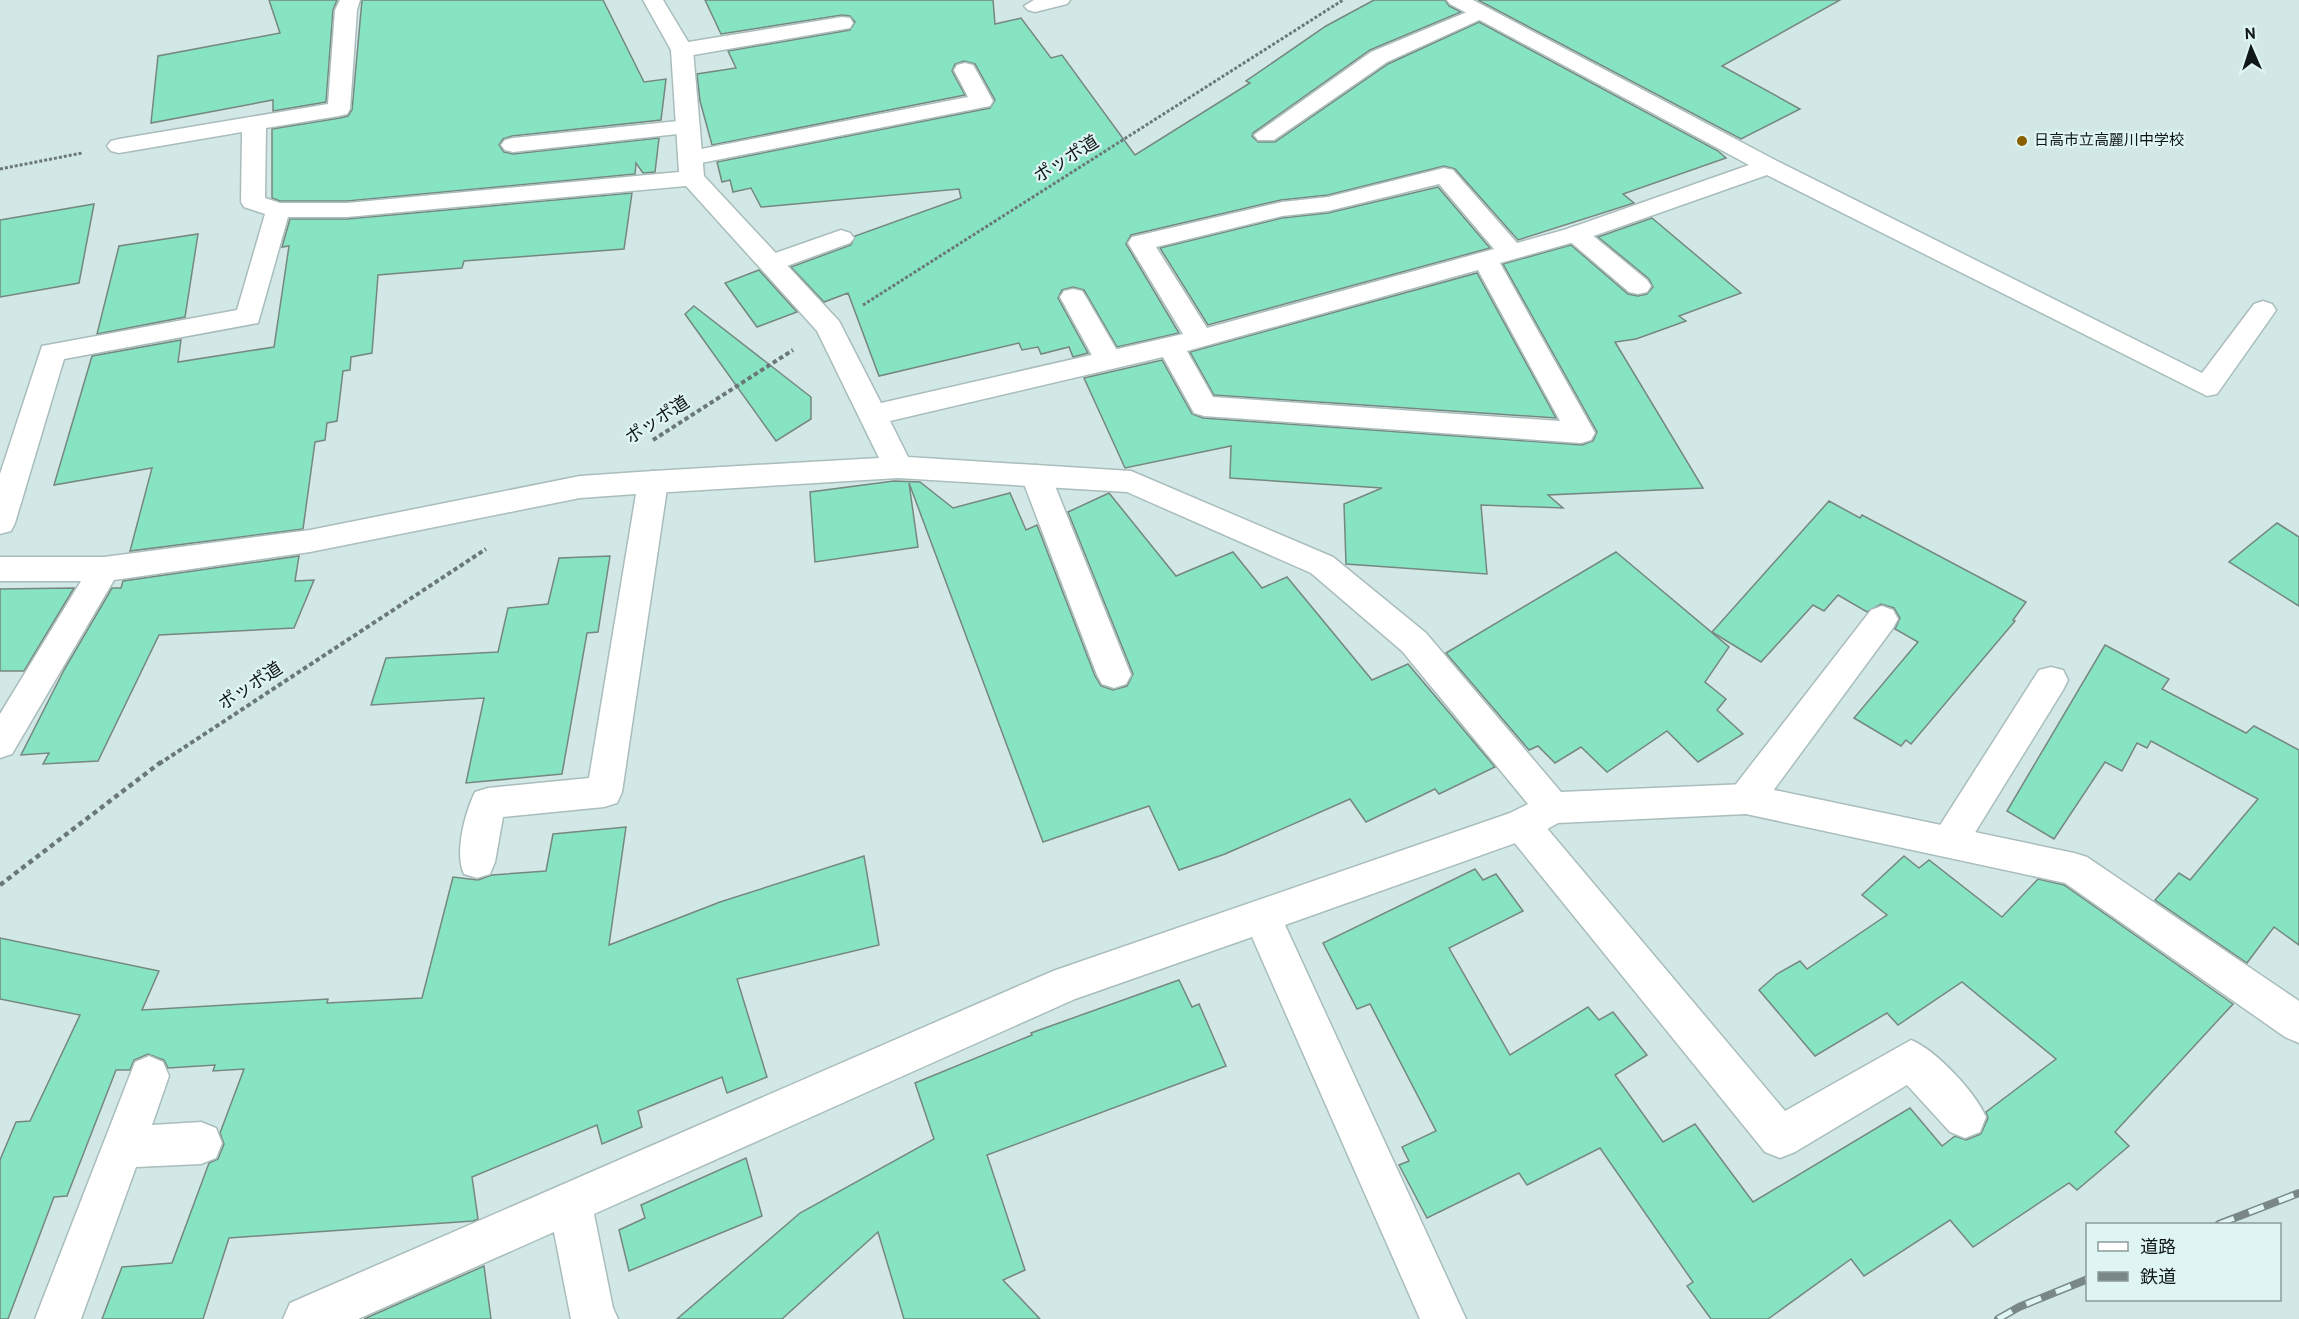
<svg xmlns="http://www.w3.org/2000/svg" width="2299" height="1319" font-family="Overpass,'Noto Sans JP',sans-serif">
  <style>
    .building { fill: #87e4c3; stroke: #768780; stroke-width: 1.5 }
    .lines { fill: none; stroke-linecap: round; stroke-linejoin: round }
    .service-casing { stroke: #a9bdbc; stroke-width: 3 }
    .minor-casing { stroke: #a9bdbc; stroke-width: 3 }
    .path-far2 { stroke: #6a7877; stroke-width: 3; stroke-dasharray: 3 2; stroke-linecap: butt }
    .path-far1 { stroke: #6a7877; stroke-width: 4; stroke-dasharray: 4.5 3; stroke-linecap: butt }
    .path { stroke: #6a7877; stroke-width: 4.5; stroke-dasharray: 5 4; stroke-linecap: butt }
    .service { fill: #fff; fill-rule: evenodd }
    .minor { fill: #fff; fill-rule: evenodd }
    .rail-casing { stroke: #798887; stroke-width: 8 }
    .rail { stroke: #dff5f3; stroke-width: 5; stroke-dasharray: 16; stroke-linecap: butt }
    .poi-dot { fill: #8a5f00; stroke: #dff5f3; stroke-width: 2 }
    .labels { text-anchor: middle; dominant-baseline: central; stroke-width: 4.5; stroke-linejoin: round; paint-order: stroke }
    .far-poi-label { font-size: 15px; fill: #101717; stroke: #dff5f3; text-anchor: start }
    .street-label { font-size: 18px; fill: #101717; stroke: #dff5f3 }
  </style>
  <rect width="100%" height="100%" fill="#d2e8e6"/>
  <g class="building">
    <path d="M269 0H337L333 10 326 102 273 111V100L151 123 158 56 280 33Z"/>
    <path d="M362 0H603L644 82 666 79 661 120 512 136 503 139 499 145 504 152 513 154 659 138 655 172 643 173 636 163 635 174 347 201H280L272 198V129L340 118 348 116 352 110Z"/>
    <path d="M705 0H993L995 24 1021 18 1051 58 1062 55 1135 155 1250 83 1246 81 1326 26 1374 0H1445L1449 6 1461 12 1370 50 1253 133 1252 136 1258 142H1275L1388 64 1479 22 1718 151 1726 158 1623 194 1634 203 1518 240 1455 169 1444 166 1328 195 1281 200 1131 235 1126 244 1179 333 1117 347 1084 290 1073 287 1062 290 1058 298 1088 353 1073 357 1069 347 1041 354 1038 347 1022 350 1019 343 879 376 848 293 824 302 791 267 851 245 855 236 961 198 959 189 761 207 751 188 733 192 730 180 722 182 717 162 990 108 995 100 975 64 964 61 955 64 952 71 965 95 712 145 700 101 697 74 736 68 728 51 850 30 855 22 850 16 842 15 721 34Z"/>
    <path d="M1478 0H1840L1722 66 1800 109 1741 139Z"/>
    <path d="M1438 187 1490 248 1208 325 1160 248 1282 218 1328 213Z"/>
    <path d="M632 193 624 249 464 261 462 268 378 275 372 353 351 357 350 370 343 371 337 421 327 423 325 440 315 442 303 529 130 551 152 468 54 485 92 356 181 340 178 362 274 347 289 246 282 247 290 219H347Z"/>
    <path d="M94 204 79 283 0 297V220Z"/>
    <path d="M1652 218 1741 293 1679 316 1686 321 1636 339 1615 342 1703 488 1548 495 1563 508 1481 505 1487 574 1346 564 1344 504 1382 488 1230 478 1231 446 1125 468 1084 378 1162 360 1192 414 1203 418 1582 445 1593 441 1597 432 1503 264 1571 245 1628 294 1638 296 1647 294 1653 287 1649 279 1598 237Z"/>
    <path d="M198 234 185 317 97 334 119 246Z"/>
    <path d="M759 270 797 312 757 327 725 283Z"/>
    <path d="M1477 273 1556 418 1214 395 1190 352Z"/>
    <path d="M694 306 811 397V419L776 441 685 314Z"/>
    <path d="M894 481 920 482 953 508 1010 493 1026 530 1037 525 1095 676 1101 686 1113 690 1127 686 1133 674 1068 512 1109 493 1176 576 1233 552 1262 588 1287 577 1372 680 1408 664 1495 767 1439 794 1435 789 1366 822 1350 799 1225 854 1179 870 1149 806 1043 842 909 483 918 547 815 562 810 492Z"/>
    <path d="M1829 501 1860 518 1862 515 2026 602 2013 620 2015 621 1911 744 1906 740 1901 746 1854 718 1918 642 1895 629 1900 618 1894 608 1881 604 1867 612 1838 595 1824 611 1813 605 1761 662 1712 632Z"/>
    <path d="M2277 523 2299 537V606L2229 562Z"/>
    <path d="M1616 552 1729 647 1705 682 1726 699 1717 710 1743 734 1698 762 1667 731 1607 772 1581 747 1555 763 1538 746 1529 750 1446 653Z"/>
    <path d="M299 556 295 581 314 580 294 628 159 635 98 761 43 764 49 753 21 755 64 670 112 588H121L123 581Z"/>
    <path d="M610 556 598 632 587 633 562 774 466 783 484 698 371 705 386 658 498 652 508 608 548 604 559 558Z"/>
    <path d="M74 588 24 671H0V589Z"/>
    <path d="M2105 645 2169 679 2162 689 2246 733 2254 726 2299 750V945L2274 927 2247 963 2155 900 2179 873 2190 880 2258 799 2151 741 2147 748 2137 743 2122 771 2105 762 2054 839 2007 811Z"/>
    <path d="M626 827 609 945 720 902 864 856 879 945 737 979 767 1077 727 1093 722 1077 638 1111 642 1127 602 1144 597 1125 472 1177 478 1219 473 1221 229 1238 203 1319H102L122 1267 172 1263 209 1163 218 1159 224 1144 220 1133 244 1069 213 1071 215 1065 168 1068 164 1060 148 1054 134 1060 130 1070H116L67 1196 54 1197 8 1319H0V1160L16 1122 30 1121 80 1015 0 999V938L159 971 142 1010 328 999 327 1003 422 998 453 877 478 880 492 875 546 871 553 834Z"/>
    <path d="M1904 856 1919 868 1929 860 2002 917 2038 879 2064 885 2233 1004 2115 1132 2129 1146 2077 1190 2069 1183 1973 1247 1950 1220 1864 1276 1851 1259 1768 1319H1711L1687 1286 1693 1282 1600 1148 1527 1185 1519 1173 1427 1218 1399 1165 1409 1161 1402 1147 1436 1131 1370 1004 1357 1009 1323 943 1475 869 1483 880 1496 874 1523 911 1449 948 1510 1055 1588 1007 1599 1020 1613 1012 1647 1055 1615 1075 1663 1142 1695 1124 1753 1202 1910 1108 1942 1146 1955 1136 1966 1140 1981 1134 1988 1118 1986 1112 2056 1059 1962 982 1898 1025 1887 1013 1815 1056 1759 990 1777 974 1800 961 1807 969 1887 915 1862 895Z"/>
    <path d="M1179 980 1192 1007 1199 1004 1226 1066 987 1155 1025 1270 1003 1280 1040 1319H904L878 1232 782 1319H677L800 1213 934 1139 915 1083 1032 1035 1031 1033Z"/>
    <path d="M746 1158 762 1216 629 1271 619 1230 645 1218 641 1205Z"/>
    <path d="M484 1266 491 1319H364Z"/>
  </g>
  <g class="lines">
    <g class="service-casing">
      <g id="service">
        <path d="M1479 7 1486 9 1490 13 1486 17 1387 62 1274 140H1258L1254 135 1371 52Z"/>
        <path d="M842 17 850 18 853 23 850 28 682 57 674 55 671 50 674 45 682 43Z"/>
        <path d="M965 63 973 65 976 70 993 101 990 106 691 165 683 163 679 158 683 153 691 151 968 97 954 70 957 65Z"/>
        <path d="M688 120 696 122 700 127 696 132 513 152 505 150 501 145 505 140 513 138Z"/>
        <path d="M1576 226 1585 229 1647 280 1651 286 1647 292 1638 294 1629 292 1567 239 1563 234 1567 229Z"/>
        <path d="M841 230 850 233 854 238 850 243 773 271 764 269 760 263 764 257Z"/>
        <path d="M1073 289 1082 291 1086 297 1122 359 1118 365 1108 368 1098 365 1094 359 1060 297 1064 291Z"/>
        <path d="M1036 465 1046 468 1051 476 1131 675 1126 684 1114 688 1102 684 1097 675 1021 476 1026 468Z"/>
        <path d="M653 471 664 474 668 482 622 792 617 803 604 807 503 817 495 862 490 874 477 878 464 874C454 853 465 813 475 792L488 788 589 778 636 494 580 498 310 552 114 580 12 754 0 758V714L81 581H0V557H104L310 530 580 476Z"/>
        <path d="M1882 606 1893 610 1898 619 1893 628 1759 810 1746 814 1733 810 1728 799 1733 788 1871 610Z"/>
        <path d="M2051 667 2063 670 2068 680 2063 690 1963 852 1950 857 1937 852 1932 841 1937 830 2039 670Z"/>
        <path d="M1522 809 1535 814 1785 1111 1911 1040C1936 1050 1975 1092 1986 1117L1980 1132 1965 1138 1950 1132 1907 1085 1795 1152 1780 1158 1765 1152 1509 836 1504 825 1509 814Z"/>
        <path d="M149 1056 163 1062 169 1076 152 1125 201 1122 216 1128 222 1143 216 1158 201 1164 136 1167 81 1319H35L135 1062Z"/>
      </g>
    </g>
    <g class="minor-casing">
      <g id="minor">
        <path d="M340 0H360L357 10 350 109 347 114 339 116 266 128 265 198 280 203H347L679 172 671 50 643 0H663L693 50 704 176 839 321 881 403 1183 334 1128 243 1132 237 1282 202 1328 197 1444 168 1453 170 1517 243 1567 229 1749 165 1450 4 1447 0H1473L1777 161 2202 373 2254 304 2263 301 2272 304 2276 310 2272 316 2217 394 2207 396 1767 175 1585 239 1500 263 1595 433 1591 440 1581 443 1204 416 1194 413 1163 357 890 421 908 457 1131 471 1333 557 1426 633 1561 792 1746 784 2074 853 2087 857 2299 1001V1043L2285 1037 2065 883 1746 814 1558 823 1535 836 1285 925 1466 1319H1420L1252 937 1075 999 594 1214 613 1308 618 1319H571L554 1232 358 1319H283L290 1303 1053 971 1510 813 1528 804 1402 651 1311 573 1127 492 898 478 653 493 642 490 638 482 642 474 653 471 879 458 817 331 686 186 347 217H288L258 323 64 359 15 523 11 531 0 534V474L42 346 237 310 265 214 244 207 241 202 242 132 119 153 111 151 107 146 111 141 119 139 328 104 335 10ZM1439 184 1494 249 1207 328 1156 247 1282 216 1328 211ZM1478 270 1560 421 1213 397 1187 351Z"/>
        <path d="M1034 0H1070L1067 4 1035 12 1028 10 1024 6Z"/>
      </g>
    </g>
    <g class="path-far2">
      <path d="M0 169 82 153"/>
      <path d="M863 305 1343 0"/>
    </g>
    <g class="path-far1">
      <path d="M653 440 793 350"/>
      <path d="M159 764 486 549"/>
    </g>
    <path class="path" d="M0 885 161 762"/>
    <use href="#service" class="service"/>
    <use href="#minor" class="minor"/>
    <g class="rail-casing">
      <g id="rail">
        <path d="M2219 1224 2299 1193"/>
        <path d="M1998 1319 2019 1307 2088 1279"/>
      </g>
    </g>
    <use href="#rail" class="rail"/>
  </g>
  <circle class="poi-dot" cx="2022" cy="141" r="6"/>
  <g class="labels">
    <g class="far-poi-label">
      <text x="2034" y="141">日高市立高麗川中学校</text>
    </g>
    <g class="street-label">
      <text transform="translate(1067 160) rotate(-32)">ポッポ道</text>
      <text transform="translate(658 421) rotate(-33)">ポッポ道</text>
      <text transform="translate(251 687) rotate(-33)">ポッポ道</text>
    </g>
  </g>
  <rect x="2086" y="1223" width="195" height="78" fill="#dff5f3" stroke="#8c9c9b" stroke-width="1.5"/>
  <rect x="2098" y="1242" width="30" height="9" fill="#ffffff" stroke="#8c9c9b" stroke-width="1.5"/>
  <text x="2140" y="1253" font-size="18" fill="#101717">道路</text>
  <rect x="2098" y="1272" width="30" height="9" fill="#798887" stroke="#8c9c9b" stroke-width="1.5"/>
  <text x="2140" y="1283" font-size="18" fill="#101717">鉄道</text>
  <g transform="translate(2251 48) rotate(357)" stroke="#dff5f3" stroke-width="4.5" paint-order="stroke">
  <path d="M0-4.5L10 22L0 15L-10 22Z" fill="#101717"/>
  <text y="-9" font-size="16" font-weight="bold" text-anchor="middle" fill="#101717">N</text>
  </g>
</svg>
